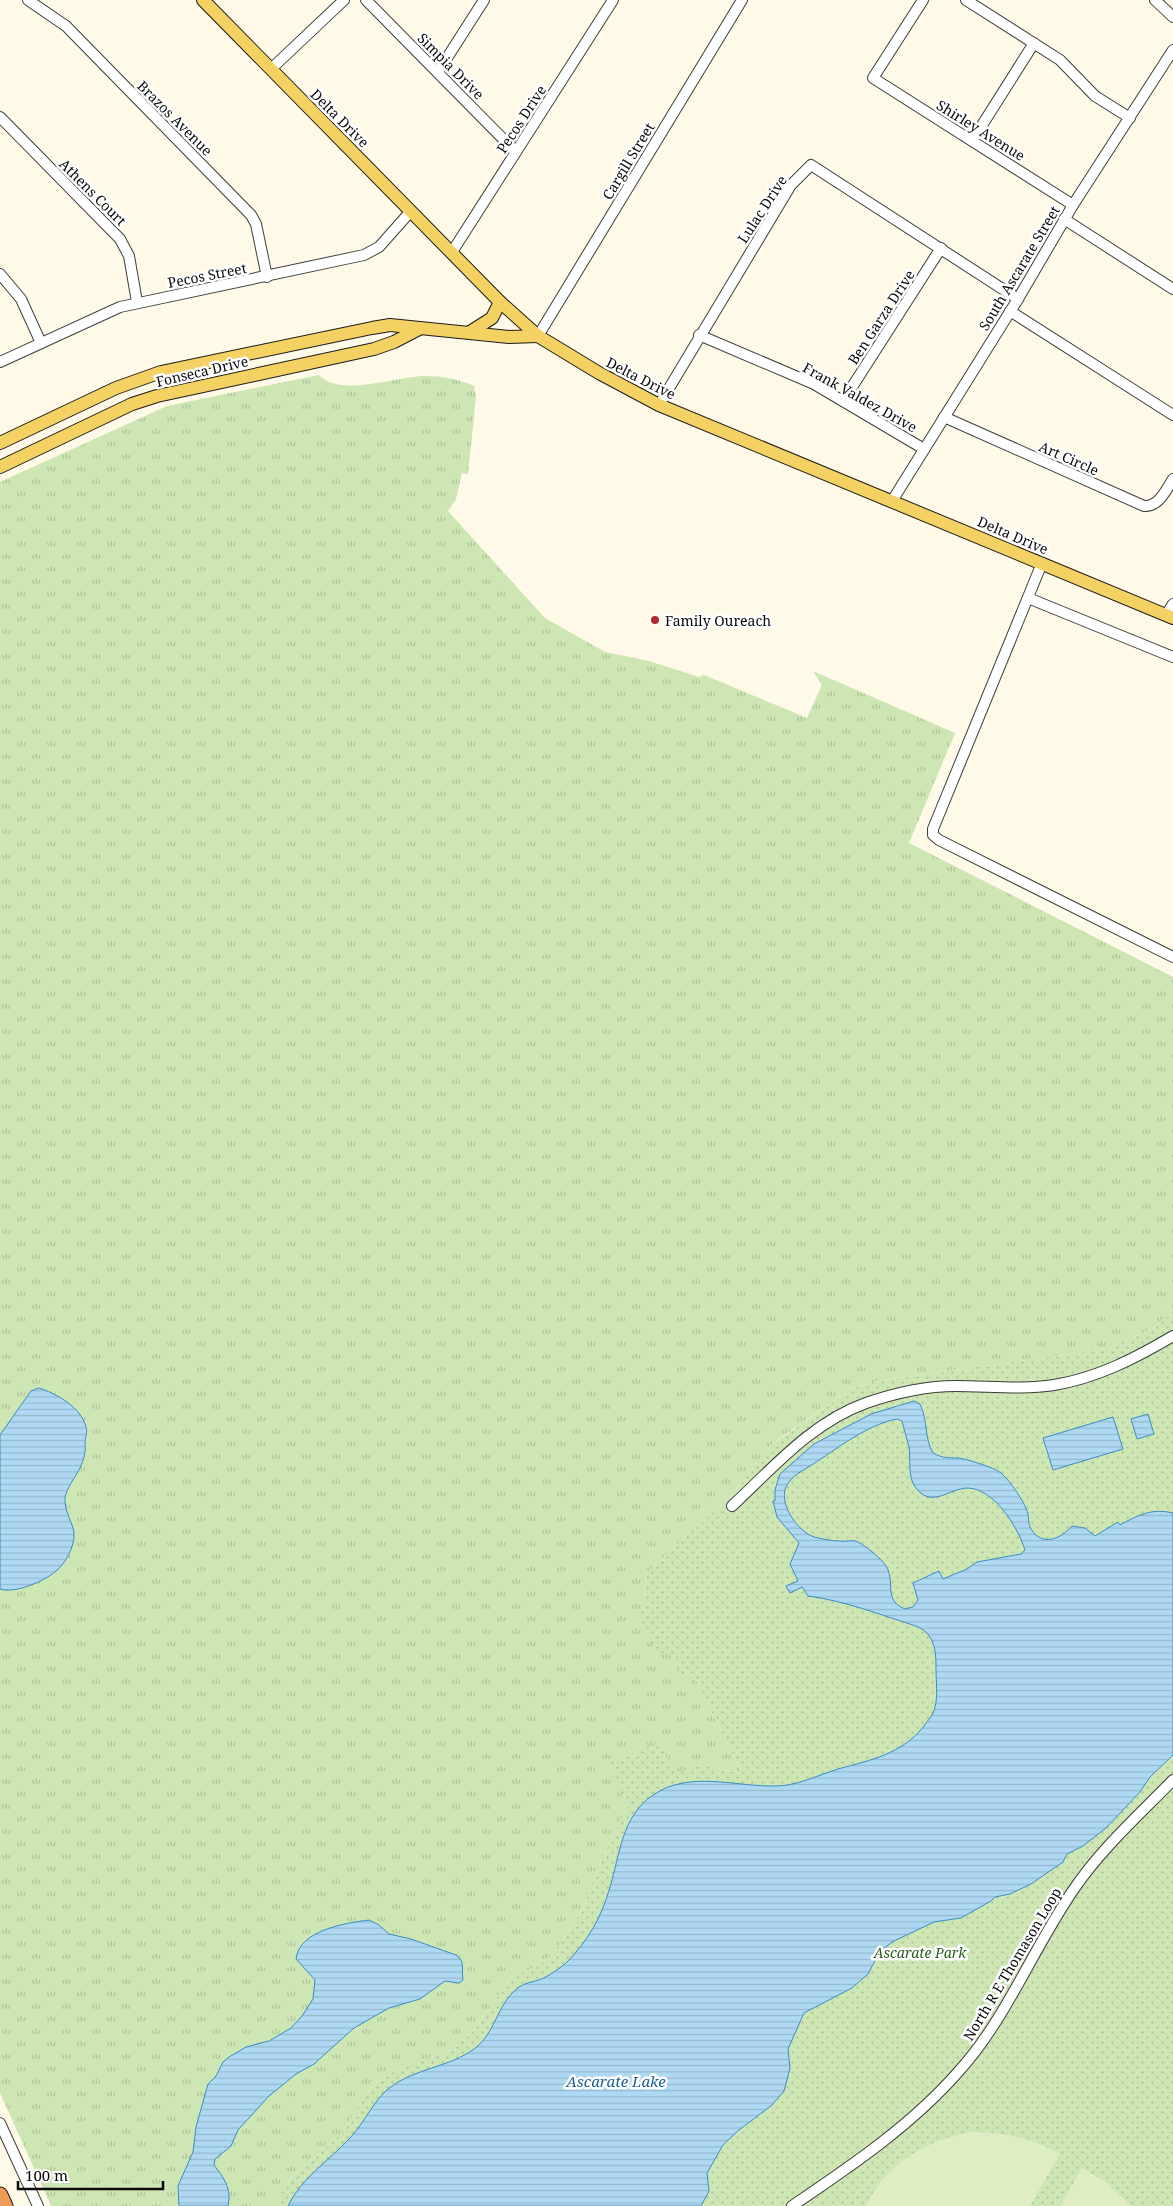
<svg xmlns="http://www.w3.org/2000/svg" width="1173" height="2206" font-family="'Noto Serif',serif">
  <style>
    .grass { fill: url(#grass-tufts) }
    .park { fill: url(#park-dots) }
    .pitch { fill: #dfedc5 }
    .water { fill: url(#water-rules); stroke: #398dc6; fill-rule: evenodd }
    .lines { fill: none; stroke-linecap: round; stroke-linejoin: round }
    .minor-casing { stroke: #3d3d3d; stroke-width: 12 }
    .major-casing { stroke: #1b1b1b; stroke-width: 14 }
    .highway-casing { stroke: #1b1b1b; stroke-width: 17 }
    .minor { stroke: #fff; stroke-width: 10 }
    .major { stroke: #f3d163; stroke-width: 12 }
    .highway { stroke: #ee9c56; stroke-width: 15 }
    .poi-dot { fill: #b2292f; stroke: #fff; stroke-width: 2 }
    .labels { text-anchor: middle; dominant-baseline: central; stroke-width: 5; stroke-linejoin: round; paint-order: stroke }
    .street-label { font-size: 14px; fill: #0a0a0a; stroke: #fff }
    .poi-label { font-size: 14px; fill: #0a0a0a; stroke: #fff; text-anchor: start }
    .park-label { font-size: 14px; font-style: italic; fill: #2b5d1e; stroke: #fff }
    .water-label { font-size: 15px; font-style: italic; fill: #1a5e94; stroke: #fff }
  </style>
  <defs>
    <pattern id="grass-tufts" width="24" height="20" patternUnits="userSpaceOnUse" patternTransform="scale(1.25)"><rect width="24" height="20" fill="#cde6b4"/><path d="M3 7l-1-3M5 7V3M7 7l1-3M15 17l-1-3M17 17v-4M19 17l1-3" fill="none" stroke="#afc499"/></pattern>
    <pattern id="park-dots" width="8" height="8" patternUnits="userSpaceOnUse" patternTransform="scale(1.25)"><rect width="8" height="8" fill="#cde6b4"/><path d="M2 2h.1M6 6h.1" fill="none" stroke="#afc499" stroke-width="1.8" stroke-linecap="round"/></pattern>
    <pattern id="water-rules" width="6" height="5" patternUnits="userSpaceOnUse" patternTransform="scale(1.25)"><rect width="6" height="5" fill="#afd9f3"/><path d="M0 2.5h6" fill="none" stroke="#95b9cf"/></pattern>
  </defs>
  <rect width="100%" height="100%" fill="#fefae7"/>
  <path class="grass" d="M319 375C340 398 397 376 425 376 441 376 459 379 474 386L476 397 468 474 462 473 456 499 448 511 545 618 605 652 649 661 699 677 704 675 807 718 822 685 813 671 955 733 909 843 1173 977V1312L1150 1330 1106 1349 877 1381 851 1389 779 1439 770 1446 735 1492 647 1573 643 1606 670 1650 682 1676 693 1674 742 1773 698 1765 675 1775 610 1762 628 1806 601 1860 582 1910 553 1954 538 1966 511 1978 473 2031 454 2049 405 2066 382 2078 365 2095 343 2132 291 2178 277 2200 270 2206H51L0 2093V482L167 406Z"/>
  <path class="park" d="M1173 1312V2206H270L277 2200 291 2178 343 2132 365 2095 382 2078 405 2066 454 2049 473 2031 511 1978 538 1966 553 1954 582 1910 601 1860 628 1806 609 1762 660 1743 675 1774 698 1765 742 1773 693 1674 682 1676 670 1651 658 1655 636 1610 643 1606 647 1573 735 1492 770 1446 851 1389 877 1381 1106 1349 1150 1330Z"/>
  <g class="pitch">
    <path d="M971 2132C1004 2132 1030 2138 1060 2154L1030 2206H866C886 2163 926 2141 971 2132Z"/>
    <path d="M1082 2168 1106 2182 1131 2206H1060Z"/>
  </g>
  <g class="water">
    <path d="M39 1388C57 1394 81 1407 86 1427 88 1431 85 1438 85 1442 86 1452 84 1459 80 1468 76 1476 66 1489 65 1498 64 1512 74 1524 74 1534 75 1546 65 1564 56 1571 45 1581 15 1594 0 1589V1435L31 1391Z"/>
    <path d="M914 1401 920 1404C928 1420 924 1438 933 1453 942 1458 948 1458 958 1458 964 1458 994 1468 998 1471 1008 1477 1025 1502 1028 1514 1029 1519 1028 1524 1031 1529 1042 1547 1061 1539 1072 1526L1085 1528 1095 1536 1118 1522 1120 1525C1138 1515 1152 1508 1173 1513V1755L1150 1777 1140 1792 1106 1828 1083 1846 1067 1854 1063 1862 1031 1884 1010 1894 995 1897 991 1901 961 1918 934 1922 892 1942 879 1953 868 1974 852 1988 804 2013 788 2049 790 2068 784 2091 772 2105 739 2130 723 2145 707 2173 709 2191 701 2206H288C301 2178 330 2160 350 2138 367 2120 374 2097 395 2084 421 2067 455 2066 479 2045 496 2029 499 2001 519 1987 525 1983 532 1982 539 1980 549 1976 559 1969 567 1962 588 1941 602 1916 610 1887 620 1855 621 1817 653 1795 690 1770 735 1787 776 1786 797 1786 818 1775 838 1769 871 1760 902 1754 924 1726 928 1720 934 1714 935 1707 938 1696 936 1681 936 1669 936 1650 935 1632 913 1625 878 1614 845 1601 808 1596L802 1587 790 1593 786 1586 798 1581 790 1564 799 1543 777 1517 773 1501H775V1490L780 1474 814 1444 871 1414ZM897 1419 902 1421C904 1430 907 1439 909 1447 911 1460 907 1477 916 1488 932 1509 949 1488 968 1488 995 1489 1018 1528 1025 1550L1021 1554 977 1562 967 1569 943 1579 939 1571 913 1583 918 1600 913 1607 905 1609C879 1598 901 1578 880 1559 875 1554 863 1544 856 1541 851 1540 845 1542 840 1541 832 1541 822 1539 814 1537 797 1531 777 1502 787 1485 792 1476 802 1471 810 1466 837 1449 866 1425 897 1419Z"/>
    <path d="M1148 1414 1154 1434 1137 1439 1131 1419Z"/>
    <path d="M1113 1417 1123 1449 1053 1470 1043 1438Z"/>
    <path d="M369 1920 379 1925 389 1934 411 1939 456 1955C466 1962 461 1969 463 1980L459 1983 445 1981 420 1999 389 2008 354 2028 314 2064 296 2074 269 2096 238 2130 231 2146 215 2159 214 2165C224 2178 232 2189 228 2206H179L178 2186 193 2152 196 2127 208 2084 216 2076 223 2062 229 2057 246 2047 269 2041 291 2028 302 2016 313 1999 315 1980 296 1959C299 1930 346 1923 369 1920Z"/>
  </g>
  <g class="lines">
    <g class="minor-casing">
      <g id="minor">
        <path d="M28 0 66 26 251 215 256 224 267 277"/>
        <path d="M366 0 516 152"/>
        <path d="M923 0 873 78 1073 205"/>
        <path d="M966 0 1060 60 1095 96 1130 118"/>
        <path d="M1155 0 1173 17"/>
        <path d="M271 69 344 0"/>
        <path d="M438 72 484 0"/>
        <path d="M0 117 120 239 129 256 137 302"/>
        <path d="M972 141 1034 43"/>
        <path d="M1064 219 1173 289"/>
        <path d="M452 252 613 0"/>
        <path d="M0 274 21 299 41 343"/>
        <path d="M1010 311 1173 415"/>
        <path d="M699 335 814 384 924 449"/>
        <path d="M538 336 742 0"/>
        <path d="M0 362 120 307 364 255 379 247 411 211"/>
        <path d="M843 401 941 248"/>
        <path d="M659 405 791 185 811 165 1018 299"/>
        <path d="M944 417 1144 506C1159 507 1166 490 1173 479"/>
        <path d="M892 501 1018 299 1073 205 1173 50"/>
        <path d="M1042 563 933 829V835L939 840 1173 957"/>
        <path d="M1028 598 1173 657"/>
        <path d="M1166 615 1173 604"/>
        <path d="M732 1506C774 1467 811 1423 866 1403 895 1393 925 1386 956 1386 989 1386 1021 1390 1054 1385 1097 1378 1136 1358 1173 1336"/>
        <path d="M0 2123 38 2206"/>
        <path d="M792 2206C851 2166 912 2125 959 2071 1007 2018 1033 1948 1074 1889 1101 1849 1139 1815 1173 1780"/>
      </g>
    </g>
    <g class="major-casing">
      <g id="major">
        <path d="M203 0 500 302 538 336 599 373 659 405 1173 618"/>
        <path d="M470 332 492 318 500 302"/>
        <path d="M0 443 116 388 161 372 372 328 390 325 509 337 538 336"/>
        <path d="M0 467 132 404 157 396 374 349 394 342 419 329"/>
      </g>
    </g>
    <g class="highway-casing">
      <path id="highway" d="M0 2195 5 2206"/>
    </g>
    <use href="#minor" class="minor"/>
    <use href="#major" class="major"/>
    <use href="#highway" class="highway"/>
  </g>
  <circle class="poi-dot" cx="655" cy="620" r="5"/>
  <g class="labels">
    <g class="street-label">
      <text transform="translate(451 66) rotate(45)">Simpia Drive</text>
      <text transform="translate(175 118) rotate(45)">Brazos Avenue</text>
      <text transform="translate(340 118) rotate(45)">Delta Drive</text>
      <text transform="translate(521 119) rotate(-57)">Pecos Drive</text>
      <text transform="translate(981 130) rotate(32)">Shirley Avenue</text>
      <text transform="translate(628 161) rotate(-59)">Cargill Street</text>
      <text transform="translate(93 192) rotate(45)">Athens Court</text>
      <text transform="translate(762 209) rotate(-57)">Lulac Drive</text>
      <text transform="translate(1019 268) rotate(-59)">South Ascarate Street</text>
      <text transform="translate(207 275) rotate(-11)">Pecos Street</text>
      <text transform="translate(881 317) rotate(-57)">Ben Garza Drive</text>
      <text transform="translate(202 371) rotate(-13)">Fonseca Drive</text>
      <text transform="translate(641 378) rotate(27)">Delta Drive</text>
      <text transform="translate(860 397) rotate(29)">Frank Valdez Drive</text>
      <text transform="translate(1069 458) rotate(24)">Art Circle</text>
      <text transform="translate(1013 535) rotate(23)">Delta Drive</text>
      <text transform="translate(1012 1964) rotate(-59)">North R E Thomason Loop</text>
    </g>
    <g class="poi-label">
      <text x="665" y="620">Family Oureach</text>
    </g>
    <g class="park-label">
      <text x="920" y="1952">Ascarate Park</text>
    </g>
    <g class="water-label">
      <text x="616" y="2081">Ascarate Lake</text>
    </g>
  </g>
  <path d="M18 2181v8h145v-8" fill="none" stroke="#0a0a0a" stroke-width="2.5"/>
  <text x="25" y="2181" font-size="15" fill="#0a0a0a" stroke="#ffffff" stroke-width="4" paint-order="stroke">100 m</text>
</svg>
